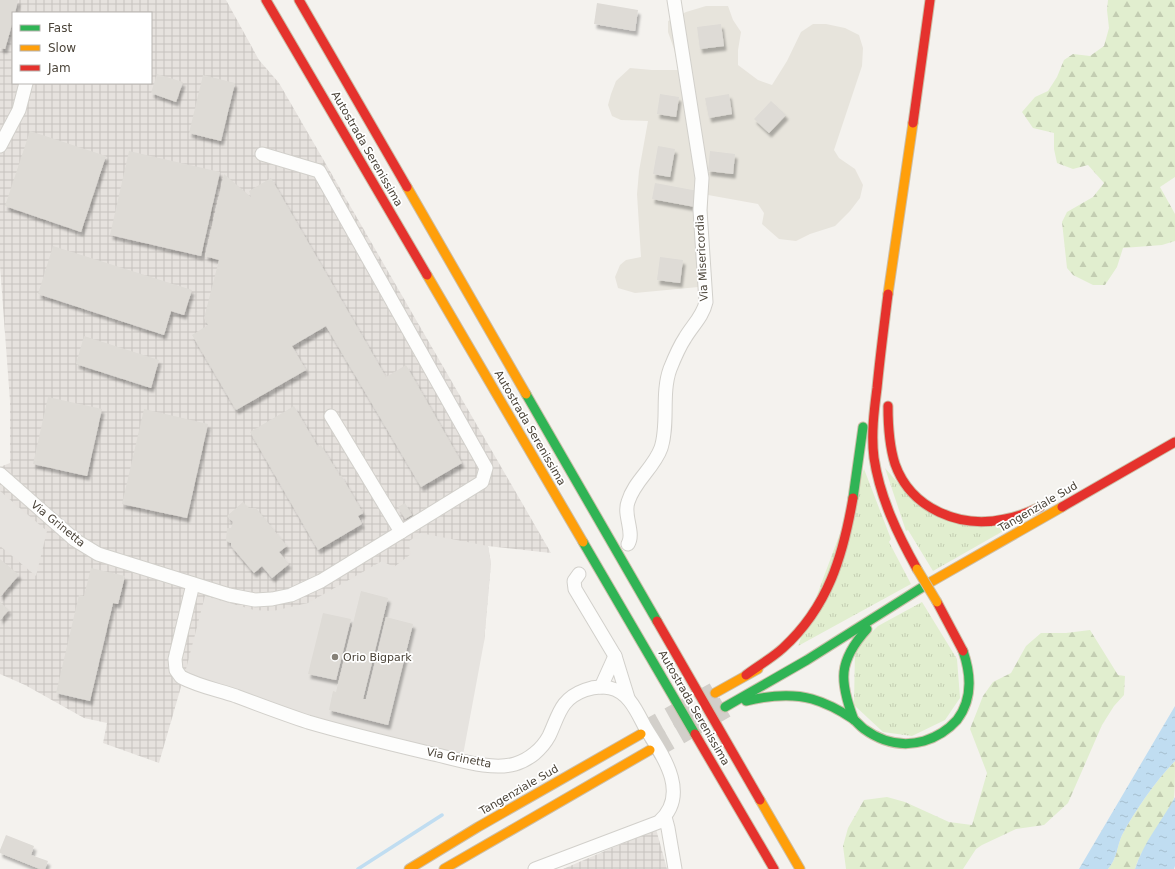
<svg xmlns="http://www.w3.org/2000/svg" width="1175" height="869" font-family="'DejaVu Sans',sans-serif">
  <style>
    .residential { fill: #e7e4dc }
    .industrial { fill: url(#industrial-grid); fill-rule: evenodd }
    .grass { fill: url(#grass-tufts) }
    .forest { fill: url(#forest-firs) }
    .parking { fill: #e6e3df }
    .water { fill: url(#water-ripples) }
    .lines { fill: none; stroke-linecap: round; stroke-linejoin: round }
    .stream { stroke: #c0ddf1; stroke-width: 3.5 }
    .building { fill: #dedbd6; filter: url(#shadow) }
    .highway-tunnel { stroke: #d2cfca; stroke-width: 22; stroke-dasharray: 22 11; stroke-linecap: butt }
    .street-casing { stroke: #d2d0cb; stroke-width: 15 }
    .fast-casing { stroke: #ccbfa9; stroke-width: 11 }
    .slow-casing { stroke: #ccbfa9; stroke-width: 11 }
    .jam-casing { stroke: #ccbfa9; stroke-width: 11 }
    .street { stroke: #fdfdfc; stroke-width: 13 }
    .fast { stroke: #30b455; stroke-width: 9 }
    .slow { stroke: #ff9f0a; stroke-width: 9 }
    .jam { stroke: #e5322d; stroke-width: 9 }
    .slow-bridge-casing { stroke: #ccbfa9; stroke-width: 11; stroke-linecap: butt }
    .slow-bridge { stroke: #ff9f0a; stroke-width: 9 }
    .poi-dot { fill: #868178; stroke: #fff; stroke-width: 1.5 }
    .labels { text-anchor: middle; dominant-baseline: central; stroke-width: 3.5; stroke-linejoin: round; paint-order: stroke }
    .street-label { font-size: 11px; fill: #4b4439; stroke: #fff }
    .poi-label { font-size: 11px; fill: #4b4439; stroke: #fff; text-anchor: start }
  </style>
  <defs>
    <pattern id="industrial-grid" width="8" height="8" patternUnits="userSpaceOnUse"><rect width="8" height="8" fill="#e6e2de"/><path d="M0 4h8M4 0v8" fill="none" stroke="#c7c3bf"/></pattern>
    <pattern id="grass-tufts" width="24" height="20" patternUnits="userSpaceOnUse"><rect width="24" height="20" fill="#e1eecf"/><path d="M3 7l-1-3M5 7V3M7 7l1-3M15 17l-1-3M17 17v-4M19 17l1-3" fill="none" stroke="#c3cdb2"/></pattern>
    <pattern id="forest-firs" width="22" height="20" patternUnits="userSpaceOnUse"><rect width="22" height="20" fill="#e1eecf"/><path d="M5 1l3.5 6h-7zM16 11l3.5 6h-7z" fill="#c3cdb2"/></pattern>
    <pattern id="water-ripples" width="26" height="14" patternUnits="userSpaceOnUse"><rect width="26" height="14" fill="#c0ddf1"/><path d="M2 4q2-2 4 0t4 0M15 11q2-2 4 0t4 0" fill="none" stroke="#a6bfcf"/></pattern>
    <filter id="shadow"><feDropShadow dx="2.5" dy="4.5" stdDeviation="1" flood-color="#0004"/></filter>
  </defs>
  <rect width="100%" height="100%" fill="#f4f2ee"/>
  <path class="residential" d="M706 6H728L733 20 741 32 738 50V65L758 80 772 85 787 61 801 32 813 24H826L845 28 859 35 863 48 862 66 834 150 839 158 855 169 863 185 860 198 850 211 835 226 810 234 796 241 779 239 771 232 762 224 764 213 758 204 708 195 706 248 709 286 635 293 618 288 615 277 620 265 626 260 641 257 637 194 639 171 648 121 621 120 612 116 608 105 611 94 616 81 630 68 652 70H679L674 49 668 32V21L686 12Z"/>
  <g class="industrial">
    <path d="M0 0H226L259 60 279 83 551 553 488 546 491 563 484 642 310 716 185 673 159 763 103 743 107 723 84 718 25 685 0 674V467L10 463V401L0 266ZM13 13H151V83H13Z"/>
    <path d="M656 829 667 869H563Z"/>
  </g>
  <g class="grass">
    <path d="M885 468 917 505 1012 526 933 571 908 530 906 531Z"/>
    <path d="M864 469 891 539 889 542 911 584 798 646Z"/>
    <path d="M922 602 957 659 960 698 945 720 912 736 883 732 854 705 855 649 878 626Z"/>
  </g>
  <g class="forest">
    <path d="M1108 0H1175V177L1160 187 1175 214V241L1162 245 1123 248 1117 267 1105 285H1093L1073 275 1067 268 1062 222 1067 212 1093 197 1104 183 1088 165 1073 169 1057 163 1054 149V133L1033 128 1022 112 1035 97 1048 91 1057 77 1064 60 1073 54 1090 56 1104 46 1109 28 1107 10Z"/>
    <path d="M1090 630 1118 675 1125 676 1124 695 1114 706 1102 725 1068 803 1044 825 1016 829 982 845 976 849 963 869H846L843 846 848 828 864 800 887 797 905 802 949 822 972 825 987 773 970 729 983 696 993 682 1011 673 1026 646 1041 633H1066Z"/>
    <path d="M1175 761C1175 770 1175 791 1174 798 1166 823 1143 842 1135 869H1108C1117 859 1117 846 1122 835 1136 809 1155 782 1175 761Z"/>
  </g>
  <g class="parking">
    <path d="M0 491 47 531 36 576 0 546Z"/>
    <path d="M420 533 488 546 491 563 484 642 463 755 310 716 185 673 205 596 254 610 273 611 308 603 382 561 394 567 411 554 408 542Z"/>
  </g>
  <g class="water">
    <path d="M1175 706V761C1155 782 1136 809 1122 835 1117 846 1117 859 1108 869H1079Z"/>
    <path d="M1175 797V866L1174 869H1135C1143 843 1162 821 1175 797Z"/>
  </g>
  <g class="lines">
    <path class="stream" d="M358 869 442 815"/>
  </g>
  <g class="building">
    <path d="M0 0H18L15 13H13V21L5 49 0 48Z"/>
    <path d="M597 3 638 10 635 31 594 24Z"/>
    <path d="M721 24 724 46 700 49 697 27Z"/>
    <path d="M157 74 183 82 176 102 151 93Z"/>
    <path d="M203 75 235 83 221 141 189 133Z"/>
    <path d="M660 94 679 97 676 117 657 114Z"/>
    <path d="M729 94 732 114 709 118 705 98Z"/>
    <path d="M771 101 786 115 769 133 754 119Z"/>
    <path d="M30 131 106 156 81 232 5 206Z"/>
    <path d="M658 146 675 149 670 177 653 174Z"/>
    <path d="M129 151 220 172 201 256 110 235Z"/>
    <path d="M710 151 735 154 733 174 708 171Z"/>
    <path d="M224 174 251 197 249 191 271 178 386 377 406 365 462 463 421 487 326 326 292 346 306 370 236 410 192 335 208 325 204 318 219 260 205 256Z"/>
    <path d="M655 183 698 191 695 207 652 199Z"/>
    <path d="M53 246 192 290 184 315 171 311 164 335 38 294Z"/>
    <path d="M660 257 683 260 680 283 657 280Z"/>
    <path d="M84 336 159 360 151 388 76 364Z"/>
    <path d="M48 397 102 409 87 476 33 464Z"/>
    <path d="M294 406 318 447 321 445 340 476 341 475 363 513 358 516 362 524 318 550 250 432Z"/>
    <path d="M144 409 208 424 187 518 122 504Z"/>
    <path d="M243 502 249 508H256L287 546 279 552 289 564 272 578 262 566 254 573 231 546V543L226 541 227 528H231L233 522 227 516Z"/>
    <path d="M405 503 412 515 405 519 398 507Z"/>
    <path d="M0 559 19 575 0 597Z"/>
    <path d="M91 568 125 576 118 604 113 603 90 701 56 693 79 595 84 596Z"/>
    <path d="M361 591 388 598 363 699H366L386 617 413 624 388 725 329 710 333 691 336 692Z"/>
    <path d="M0 602 9 610 0 620Z"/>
    <path d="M323 613 351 619 336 680 308 674Z"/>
    <path d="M6 835 34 846 31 855 48 861 45 869H40L0 853V850Z"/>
  </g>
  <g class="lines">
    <g class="highway-tunnel">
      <path d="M641 734 715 693"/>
      <path d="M650 750 725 707"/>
    </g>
    <g class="street-casing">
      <g id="street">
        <path d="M0 146 19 110 26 83"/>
        <path d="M262 154 319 171 486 468 482 482 401 532"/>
        <path d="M0 474 75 540 98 554 229 595 255 600 272 599 291 595 321 581 401 532 331 416"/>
        <path d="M628 544C635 533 623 515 628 502 634 481 654 468 661 448 669 424 661 394 670 369 674 359 679 347 685 338 692 326 703 316 706 302L700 210 702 178 674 0"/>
        <path d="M579 574 574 581 575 589 615 656"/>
        <path d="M193 584 175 659 176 670 181 677C198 686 218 690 236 696 260 705 284 714 308 722 349 734 391 744 433 754 457 759 491 771 515 764 529 760 542 749 549 736 559 715 560 699 585 690 593 687 601 686 610 688 629 692 637 712 645 727 662 754 691 794 659 822L535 869"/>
        <path d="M601 687 615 656 628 698"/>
        <path d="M665 817 668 828 675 869"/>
      </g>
    </g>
    <g class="fast-casing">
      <g id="fast">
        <path d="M526 394 657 621"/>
        <path d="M853 498 863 427"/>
        <path d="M583 542 695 734"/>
        <path d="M746 701C767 696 790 693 812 699 826 703 841 711 853 719 857 722 860 726 864 729 882 742 903 747 924 741 937 737 948 730 957 720 973 699 971 674 963 651"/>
        <path d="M725 707 807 660 929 583"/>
        <path d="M854 720C839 681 838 661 867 629"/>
      </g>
    </g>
    <g class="slow-casing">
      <g id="slow">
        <path d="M407 187 526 394"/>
        <path d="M427 275 583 542"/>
        <path d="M888 294 913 123"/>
        <path d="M929 583 1062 507"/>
        <path d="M715 693 758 669"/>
        <path d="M760 800 800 869"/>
        <path d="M409 869 478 827 641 734"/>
        <path d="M444 869 650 750"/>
      </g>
    </g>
    <g class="jam-casing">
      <g id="jam">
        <path d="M266 0 427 275"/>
        <path d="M299 0 407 187"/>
        <path d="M913 123 930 0"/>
        <path d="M888 294C884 326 880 357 877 388 874 411 871 435 874 458 880 498 898 535 917 569"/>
        <path d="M888 406C888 426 889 445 895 464 911 509 960 529 1005 519 1018 517 1029 512 1040 507"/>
        <path d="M1062 507 1175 442"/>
        <path d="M937 602 963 651"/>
        <path d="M657 621 760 800"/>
        <path d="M746 675C758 666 772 658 783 648 828 607 843 556 853 498"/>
        <path d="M695 734 774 869"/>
      </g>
    </g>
    <use href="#street" class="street"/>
    <use href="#fast" class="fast"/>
    <use href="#slow" class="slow"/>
    <use href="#jam" class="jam"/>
    <g class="slow-bridge-casing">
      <path id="slow-bridge" d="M917 569 937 602"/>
    </g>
    <use href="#slow-bridge" class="slow-bridge"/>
  </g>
  <circle class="poi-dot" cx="335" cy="657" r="4"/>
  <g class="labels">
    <g class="street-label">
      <text transform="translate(367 149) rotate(60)">Autostrada Serenissima</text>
      <text transform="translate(702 258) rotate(-93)">Via Misericordia</text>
      <text transform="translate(530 428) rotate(60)">Autostrada Serenissima</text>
      <text transform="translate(1038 507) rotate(-30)">Tangenziale Sud</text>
      <text transform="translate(58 524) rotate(39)">Via Grinetta</text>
      <text transform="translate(694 708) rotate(60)">Autostrada Serenissima</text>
      <text transform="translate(459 758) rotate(11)">Via Grinetta</text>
      <text transform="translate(519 790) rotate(-30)">Tangenziale Sud</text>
    </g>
    <g class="poi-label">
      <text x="343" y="657">Orio Bigpark</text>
    </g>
  </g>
  <rect x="12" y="12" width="140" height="72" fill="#ffffff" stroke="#b7b4b0"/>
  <rect x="20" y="25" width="20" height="6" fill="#30b455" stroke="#b7b4b0"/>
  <text x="48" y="32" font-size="12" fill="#4b4439">Fast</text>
  <rect x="20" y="45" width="20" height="6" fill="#ff9f0a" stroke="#b7b4b0"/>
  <text x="48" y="52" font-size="12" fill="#4b4439">Slow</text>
  <rect x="20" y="65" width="20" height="6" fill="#e5322d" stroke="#b7b4b0"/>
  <text x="48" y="72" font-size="12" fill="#4b4439">Jam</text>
</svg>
